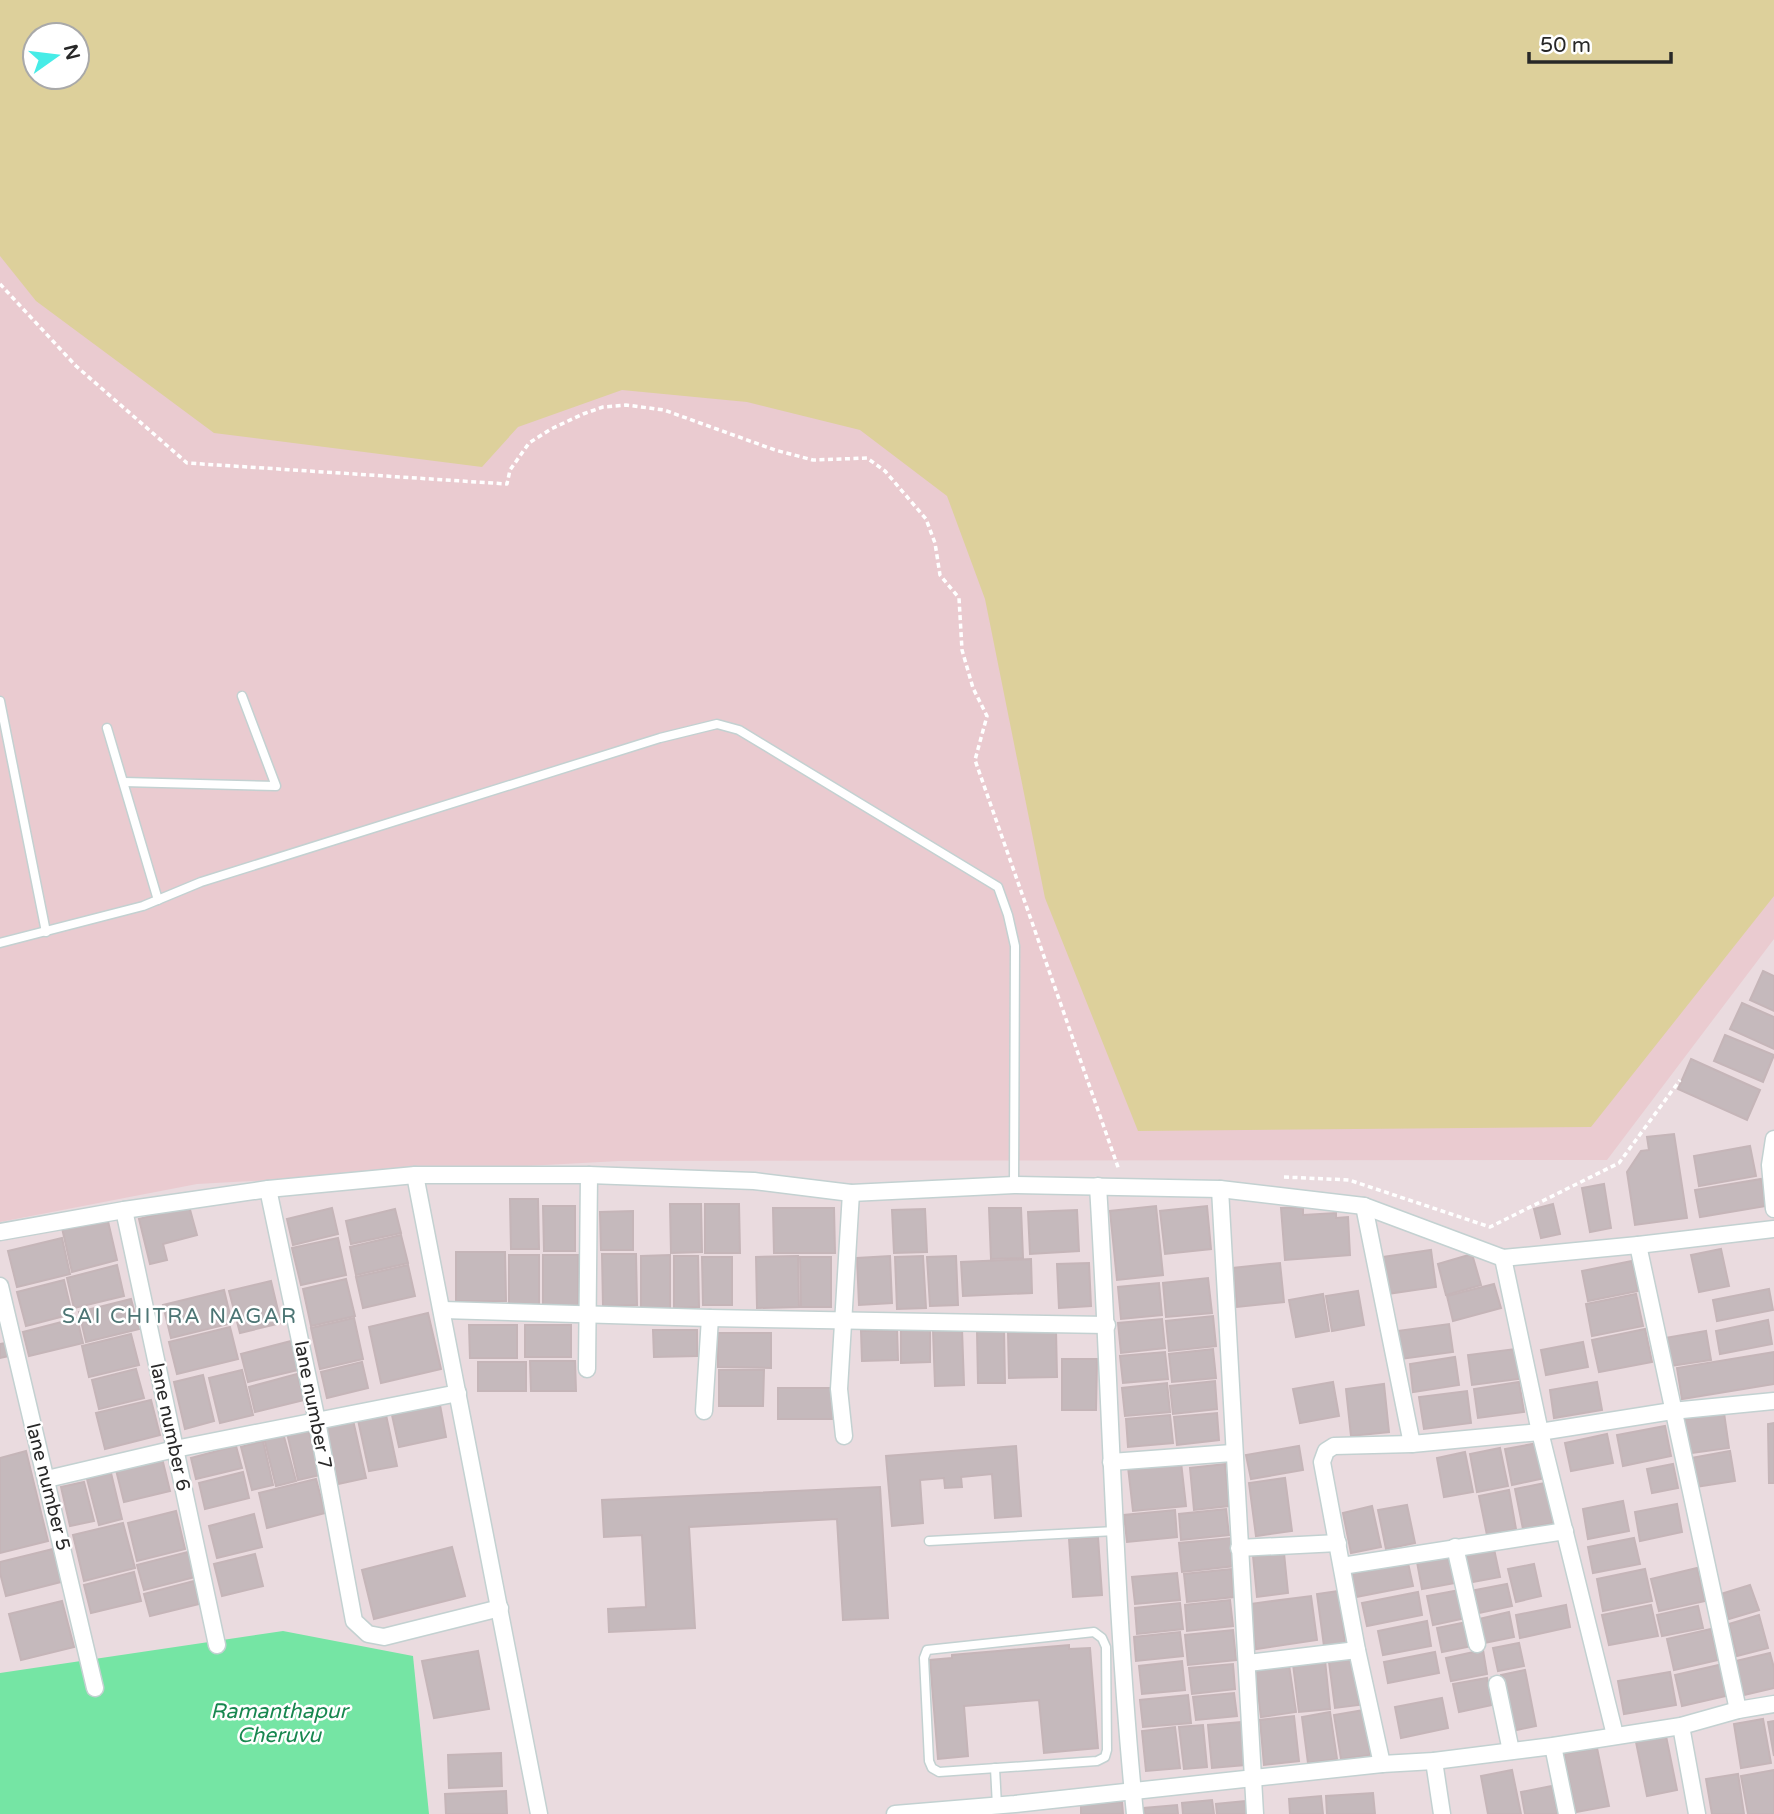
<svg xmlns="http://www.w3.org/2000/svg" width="1774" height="1814" font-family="'Varela Round',sans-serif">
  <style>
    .education { fill: #eacbd0; fill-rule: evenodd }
    .green { fill: #ddd09b; fill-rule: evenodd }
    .water { fill: #75e5a4 }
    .building { fill: #c5b9bc; stroke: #c5b5b8; stroke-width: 2 }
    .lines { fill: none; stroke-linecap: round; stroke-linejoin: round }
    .lane-casing { stroke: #c3d1d1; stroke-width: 11 }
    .street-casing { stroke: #c3d1d1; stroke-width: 19 }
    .path { stroke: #fff; stroke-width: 3.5; stroke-dasharray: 5 3.5; stroke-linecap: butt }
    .lane { stroke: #fff; stroke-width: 8 }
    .street { stroke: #fff; stroke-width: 16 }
    .labels { text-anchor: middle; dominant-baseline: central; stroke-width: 5; stroke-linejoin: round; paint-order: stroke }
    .street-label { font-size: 19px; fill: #282828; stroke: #fff }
    .neighbourhood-label { font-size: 21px; letter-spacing: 2px; fill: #4c7574; stroke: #fff }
    .water-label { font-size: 21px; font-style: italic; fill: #17874f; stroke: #fff }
  </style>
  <rect width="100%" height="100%" fill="#eadbdf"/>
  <path class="education" d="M0 0H1774V939L1607 1160 619 1161 197 1184 0 1222ZM35 35H77V77H35Z"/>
  <path class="green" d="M0 0H1774V896L1591 1127 1138 1131 1045 898 985 599 947 496 860 430 747 402 622 390 518 427 482 467 214 433 36 301 0 256ZM35 35H77V77H35Z"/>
  <path class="water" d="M283 1631 413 1656 429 1814H0V1673Z"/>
  <g class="building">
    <path d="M1763 971 1774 976V1011L1750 1000Z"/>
    <path d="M1742 1003 1774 1017V1049L1730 1029Z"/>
    <path d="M1725 1035 1774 1055 1763 1082 1714 1061Z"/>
    <path d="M1691 1059 1760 1090 1747 1120 1678 1089Z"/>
    <path d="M1674 1134 1687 1218 1635 1225 1627 1172 1641 1151 1649 1150 1647 1137Z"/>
    <path d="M1750 1146 1756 1176 1699 1186 1694 1156Z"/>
    <path d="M1761 1179 1766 1206 1700 1217 1695 1190Z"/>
    <path d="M1604 1184 1611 1228 1590 1232 1582 1188Z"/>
    <path d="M510 1199H538L539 1249H511Z"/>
    <path d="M670 1204H701L702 1252 671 1253Z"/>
    <path d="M705 1204H739L740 1253H705Z"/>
    <path d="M1553 1204 1560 1234 1541 1238 1534 1209Z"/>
    <path d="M189 1206 197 1235 163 1244 167 1260 150 1264 139 1219Z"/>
    <path d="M543 1206H575V1251H544Z"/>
    <path d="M1156 1206 1163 1275 1117 1280 1110 1211Z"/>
    <path d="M1207 1206 1211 1249 1165 1254 1160 1211Z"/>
    <path d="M1303 1207V1215L1336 1213V1218L1348 1217 1350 1255 1285 1260 1281 1208Z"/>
    <path d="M332 1208 338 1234 293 1245 287 1219Z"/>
    <path d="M773 1208H834L835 1253H774Z"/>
    <path d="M989 1208H1021L1023 1258 991 1259Z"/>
    <path d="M395 1209 401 1233 351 1244 346 1221Z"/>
    <path d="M925 1209 927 1252 894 1253 892 1210Z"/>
    <path d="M1077 1210 1079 1251 1030 1254 1028 1212Z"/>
    <path d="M633 1211V1250H601L600 1212Z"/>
    <path d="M107 1217 117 1260 72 1272 62 1228Z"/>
    <path d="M401 1235 408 1263 356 1275 350 1247Z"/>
    <path d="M62 1238 70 1274 17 1287 8 1251Z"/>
    <path d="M338 1238 346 1275 301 1285 292 1248Z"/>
    <path d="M1721 1249 1729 1286 1699 1292 1691 1255Z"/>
    <path d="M1431 1250 1436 1287 1387 1294 1382 1257Z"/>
    <path d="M456 1252H505L506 1301H456Z"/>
    <path d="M602 1254H636L637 1305 603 1306Z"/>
    <path d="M1472 1254 1481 1285 1446 1295 1438 1264Z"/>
    <path d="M509 1255H539V1305L509 1306Z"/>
    <rect x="543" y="1255" width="35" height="50"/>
    <path d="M670 1255V1310H641V1256Z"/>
    <path d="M674 1256H698L699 1307 674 1308Z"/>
    <path d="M798 1256 799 1307 757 1308 756 1257Z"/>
    <path d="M890 1256 892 1303 859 1305 857 1258Z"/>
    <path d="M923 1256 926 1308 897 1309 895 1257Z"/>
    <path d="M956 1256 958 1305 930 1306 927 1257Z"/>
    <path d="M702 1257H732V1305H703Z"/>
    <path d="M800 1257H831V1307H801Z"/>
    <path d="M1031 1259 1032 1293 963 1296 961 1262Z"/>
    <path d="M1632 1261 1638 1291 1588 1301 1582 1271Z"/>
    <path d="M1089 1263 1091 1306 1059 1308 1057 1264Z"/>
    <path d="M1280 1263 1284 1302 1237 1307 1233 1268Z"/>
    <path d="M117 1265 124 1296 74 1308 67 1278Z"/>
    <path d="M408 1265 415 1296 363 1308 356 1277Z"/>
    <path d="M1208 1278 1212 1313 1166 1317 1163 1283Z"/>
    <path d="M346 1279 355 1316 311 1326 303 1289Z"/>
    <path d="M64 1280 72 1314 26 1326 17 1292Z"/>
    <path d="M271 1281 281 1323 240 1333 229 1291Z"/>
    <path d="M1159 1283 1162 1315 1121 1319 1118 1287Z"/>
    <path d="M1494 1284 1501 1308 1453 1321 1447 1296Z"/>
    <path d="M1769 1289 1773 1310 1717 1321 1713 1300Z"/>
    <path d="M224 1290 232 1323 171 1338 163 1305Z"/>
    <path d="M1358 1291 1364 1325 1332 1331 1326 1296Z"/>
    <path d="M1323 1294 1329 1331 1296 1337 1289 1300Z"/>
    <path d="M1636 1294 1643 1326 1592 1336 1586 1304Z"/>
    <path d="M131 1299 139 1329 86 1342 79 1312Z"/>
    <path d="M428 1313 441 1369 381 1383 369 1327Z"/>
    <path d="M1213 1316 1216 1346 1169 1351 1166 1321Z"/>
    <path d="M77 1318 83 1343 29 1356 23 1332Z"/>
    <path d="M354 1318 363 1359 320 1369 311 1328Z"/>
    <path d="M1162 1319 1165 1348 1121 1353 1118 1323Z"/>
    <path d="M1768 1320 1772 1344 1720 1354 1716 1331Z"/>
    <path d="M1449 1324 1453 1352 1401 1359 1397 1331Z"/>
    <path d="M469 1325H517V1358H470Z"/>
    <rect x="525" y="1325" width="46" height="32"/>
    <path d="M230 1327 238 1359 177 1374 169 1342Z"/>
    <path d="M930 1328V1362L901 1363V1329Z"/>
    <path d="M962 1329 964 1385 935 1386 933 1330Z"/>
    <path d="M1645 1329 1652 1362 1599 1372 1592 1340Z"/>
    <path d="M653 1330H697V1356L654 1357Z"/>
    <path d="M897 1330 898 1360 862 1361 861 1331Z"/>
    <path d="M1056 1330 1057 1377 1009 1378 1008 1331Z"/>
    <path d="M977 1331H1004L1005 1383H978Z"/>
    <path d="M1706 1331 1711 1360 1670 1366 1665 1338Z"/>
    <path d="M718 1333H771V1368L718 1367Z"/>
    <path d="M131 1334 139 1365 89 1377 82 1346Z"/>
    <path d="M291 1341 298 1370 248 1382 241 1354Z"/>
    <path d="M1583 1342 1588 1367 1546 1375 1541 1350Z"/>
    <path d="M6 1343 9 1356 0 1358V1344Z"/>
    <path d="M1213 1349 1216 1378 1172 1382 1169 1354Z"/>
    <path d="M1515 1349 1519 1379 1472 1385 1468 1355Z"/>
    <path d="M1165 1352 1168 1379 1123 1383 1120 1356Z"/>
    <path d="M1774 1352V1384L1682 1399 1677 1368Z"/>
    <path d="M1455 1357 1459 1385 1413 1392 1410 1364Z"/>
    <path d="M1062 1359H1097L1096 1410H1062Z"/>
    <path d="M530 1361H575L576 1391H531Z"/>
    <path d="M362 1362 368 1388 327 1398 321 1372Z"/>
    <rect x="478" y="1362" width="48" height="29"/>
    <path d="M136 1369 144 1398 99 1409 92 1380Z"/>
    <path d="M242 1370 253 1415 220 1423 209 1378Z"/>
    <path d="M719 1370H764L763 1406H719Z"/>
    <path d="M297 1374 304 1400 255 1412 249 1387Z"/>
    <path d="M203 1375 214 1421 185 1429 174 1382Z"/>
    <path d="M1215 1381 1217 1409 1173 1414 1170 1386Z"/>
    <path d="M1333 1382 1339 1416 1300 1423 1293 1389Z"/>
    <path d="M1519 1382 1524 1412 1478 1418 1474 1389Z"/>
    <path d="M1597 1382 1602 1410 1554 1418 1550 1390Z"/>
    <path d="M1167 1383 1170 1412 1125 1416 1122 1388Z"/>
    <path d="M1384 1384 1389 1432 1351 1436 1346 1389Z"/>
    <path d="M778 1388H832L833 1419H778Z"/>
    <path d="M1467 1391 1471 1423 1424 1429 1419 1397Z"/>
    <path d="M151 1400 160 1435 105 1449 96 1413Z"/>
    <path d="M440 1405 446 1437 399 1447 392 1415Z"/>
    <path d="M1217 1413 1219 1440 1177 1445 1174 1417Z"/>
    <path d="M1724 1413 1729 1448 1685 1454 1680 1420Z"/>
    <path d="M386 1415 397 1466 369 1471 358 1420Z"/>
    <path d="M1170 1415 1173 1443 1128 1447 1126 1419Z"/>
    <path d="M353 1420 366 1478 338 1484 326 1426Z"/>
    <path d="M1774 1423V1483H1769L1768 1424Z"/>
    <path d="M1665 1426 1671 1456 1623 1466 1617 1435Z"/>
    <path d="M308 1428 320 1475 298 1480 287 1433Z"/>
    <path d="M283 1433 296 1481 276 1486 264 1438Z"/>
    <path d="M1607 1434 1613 1463 1571 1471 1565 1443Z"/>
    <path d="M263 1441 273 1485 252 1490 241 1447Z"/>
    <path d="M1538 1443 1545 1478 1512 1485 1505 1449Z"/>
    <path d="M236 1446 242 1468 196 1479 191 1458Z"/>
    <path d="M1016 1446 1021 1516 995 1518 992 1474 961 1477 962 1487 945 1488 944 1478 920 1480 923 1523 892 1526 886 1456Z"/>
    <path d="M1299 1446 1303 1470 1251 1479 1246 1455Z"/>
    <path d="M1500 1448 1508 1486 1477 1492 1470 1454Z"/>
    <path d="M26 1451 48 1541 0 1553V1458Z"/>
    <path d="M1730 1451 1735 1481 1695 1487 1691 1458Z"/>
    <path d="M1465 1452 1473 1492 1444 1497 1437 1458Z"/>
    <path d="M162 1458 170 1491 124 1502 116 1470Z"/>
    <path d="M1181 1462 1186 1506 1133 1511 1128 1467Z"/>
    <path d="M1225 1464 1229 1506 1194 1510 1190 1468Z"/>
    <path d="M1673 1464 1678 1488 1652 1493 1647 1469Z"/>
    <path d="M243 1472 249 1498 205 1509 199 1483Z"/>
    <path d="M111 1473 122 1519 99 1525 87 1479Z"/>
    <path d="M1285 1478 1292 1531 1256 1536 1249 1483Z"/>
    <path d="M316 1479 325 1513 267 1528 259 1493Z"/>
    <path d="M84 1482 94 1521 70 1526 61 1487Z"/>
    <path d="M1545 1483 1553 1523 1523 1529 1515 1489Z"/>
    <path d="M880 1487 888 1618 843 1620 837 1519 689 1527 695 1628 609 1632 608 1609 646 1607 642 1535 604 1537 602 1500Z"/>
    <path d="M1509 1490 1516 1529 1487 1535 1479 1496Z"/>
    <path d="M1623 1501 1629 1531 1588 1539 1583 1509Z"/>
    <path d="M1677 1504 1682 1532 1640 1541 1635 1512Z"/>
    <path d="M1407 1505 1415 1543 1386 1549 1378 1510Z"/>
    <path d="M1372 1506 1381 1547 1351 1553 1343 1513Z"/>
    <path d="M1226 1509 1229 1535 1181 1540 1179 1514Z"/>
    <path d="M1175 1510 1177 1537 1127 1542 1124 1515Z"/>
    <path d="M176 1511 185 1549 137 1561 128 1523Z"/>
    <path d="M254 1514 262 1547 217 1558 209 1526Z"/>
    <path d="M123 1523 135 1568 84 1581 73 1535Z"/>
    <path d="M1098 1537 1102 1595 1073 1597 1069 1539Z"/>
    <path d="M1232 1538 1235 1566 1182 1572 1179 1543Z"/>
    <path d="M1634 1538 1640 1564 1593 1573 1588 1547Z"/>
    <path d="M452 1547 465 1596 374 1619 362 1570Z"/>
    <path d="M53 1549 61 1582 6 1596 0 1573V1562Z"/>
    <path d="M1494 1549 1500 1577 1467 1583 1462 1555Z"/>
    <path d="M188 1552 195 1577 144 1590 137 1565Z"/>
    <path d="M1284 1553 1288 1593 1257 1597 1253 1556Z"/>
    <path d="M255 1554 263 1586 222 1596 214 1564Z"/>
    <path d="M1450 1556 1455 1583 1422 1589 1417 1562Z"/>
    <path d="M1408 1563 1413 1586 1356 1597 1351 1574Z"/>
    <path d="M1534 1564 1541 1596 1516 1602 1508 1569Z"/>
    <path d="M1697 1568 1705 1601 1659 1611 1651 1579Z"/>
    <path d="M1231 1569 1234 1597 1187 1602 1184 1574Z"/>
    <path d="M1645 1569 1652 1601 1603 1611 1597 1579Z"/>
    <path d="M134 1572 141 1601 91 1613 84 1585Z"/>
    <path d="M1177 1573 1180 1600 1135 1604 1132 1577Z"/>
    <path d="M194 1581 199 1604 150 1616 144 1594Z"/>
    <path d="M1507 1584 1512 1606 1474 1614 1470 1591Z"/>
    <path d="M1750 1585 1759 1610 1729 1619 1721 1594Z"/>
    <path d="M1460 1590 1466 1618 1433 1625 1427 1596Z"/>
    <path d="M1339 1591 1345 1643 1324 1646 1317 1594Z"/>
    <path d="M1418 1592 1422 1615 1367 1626 1362 1603Z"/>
    <path d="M1311 1596 1317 1640 1256 1649 1250 1604Z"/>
    <path d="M1230 1600 1233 1626 1187 1631 1185 1605Z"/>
    <path d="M62 1601 74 1647 21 1660 9 1614Z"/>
    <path d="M1180 1603 1183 1629 1137 1634 1135 1608Z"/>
    <path d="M1566 1605 1570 1627 1520 1638 1516 1615Z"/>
    <path d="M1651 1605 1658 1636 1609 1645 1602 1615Z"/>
    <path d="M1698 1606 1703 1628 1662 1636 1657 1615Z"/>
    <path d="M1509 1612 1514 1637 1484 1643 1479 1619Z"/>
    <path d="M1759 1615 1768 1648 1737 1656 1729 1624Z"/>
    <path d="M1427 1621 1431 1646 1383 1655 1378 1631Z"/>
    <path d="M1467 1622 1472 1646 1442 1652 1437 1628Z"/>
    <path d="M1711 1629 1718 1660 1674 1670 1667 1639Z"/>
    <path d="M1233 1630 1236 1660 1188 1665 1185 1635Z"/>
    <path d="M1180 1632 1183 1656 1136 1661 1134 1637Z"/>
    <path d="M1519 1643 1524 1666 1498 1671 1493 1648Z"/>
    <path d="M1069 1645V1649L1090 1648 1098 1748 1044 1753 1039 1700 964 1706 968 1756 938 1759 930 1660 952 1658V1655Z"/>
    <path d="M1483 1650 1487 1674 1451 1681 1446 1658Z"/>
    <path d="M478 1651 489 1709 434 1718 422 1661Z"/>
    <path d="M1435 1652 1439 1673 1388 1683 1384 1662Z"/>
    <path d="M1770 1653 1774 1668V1688L1744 1695 1736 1661Z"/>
    <path d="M1354 1659 1359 1705 1335 1708 1329 1662Z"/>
    <path d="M1325 1660 1330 1709 1299 1712 1293 1664Z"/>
    <path d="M1182 1661 1185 1690 1142 1694 1139 1666Z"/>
    <path d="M1233 1664 1235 1689 1192 1694 1189 1668Z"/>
    <path d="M1723 1664 1730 1695 1682 1706 1675 1675Z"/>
    <path d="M1289 1665 1296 1712 1261 1717 1255 1670Z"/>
    <path d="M1525 1670 1536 1726 1512 1731 1501 1675Z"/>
    <path d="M1670 1672 1676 1705 1624 1714 1618 1681Z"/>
    <path d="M1487 1678 1492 1705 1459 1712 1453 1684Z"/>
    <path d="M1234 1693 1237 1716 1196 1720 1193 1697Z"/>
    <path d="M1188 1695 1191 1723 1143 1727 1140 1700Z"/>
    <path d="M1442 1698 1448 1728 1401 1738 1395 1707Z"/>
    <path d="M1364 1710 1370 1755 1341 1759 1334 1715Z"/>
    <path d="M1330 1712 1337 1759 1308 1763 1302 1717Z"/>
    <path d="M1294 1716 1299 1761 1264 1765 1260 1720Z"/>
    <path d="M1763 1719 1771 1763 1741 1768 1734 1724Z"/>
    <path d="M1774 1721V1756L1768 1722Z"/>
    <path d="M1241 1722 1245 1765 1212 1768 1208 1725Z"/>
    <path d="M1203 1725 1207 1767 1184 1769 1179 1727Z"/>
    <path d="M1175 1727 1180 1768 1146 1771 1142 1731Z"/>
    <path d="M1666 1736 1677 1790 1647 1796 1636 1742Z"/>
    <path d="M1597 1748 1609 1806 1576 1812 1564 1754Z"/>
    <path d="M501 1753 502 1786 449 1788 448 1755Z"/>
    <path d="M1512 1770 1521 1814H1488L1481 1776Z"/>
    <path d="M1774 1770V1814H1748L1741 1776Z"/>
    <path d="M1738 1774 1744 1814H1712L1706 1779Z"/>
    <path d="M1552 1786 1558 1814H1525L1521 1792Z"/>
    <path d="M506 1791 507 1814H446L445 1794Z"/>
    <path d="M1373 1793 1375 1814H1327L1326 1796Z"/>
    <path d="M1321 1796 1323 1814H1290L1289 1799Z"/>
    <path d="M1212 1800 1214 1814H1183L1182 1803Z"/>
    <path d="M1245 1801 1247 1814H1217L1216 1804Z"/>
    <path d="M1122 1802 1123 1814H1081V1805Z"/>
    <path d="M1177 1805 1178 1814H1145L1144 1808Z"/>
  </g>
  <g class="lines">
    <g class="lane-casing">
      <g id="lane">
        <path d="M0 701 46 932"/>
        <path d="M107 728 158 900"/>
        <path d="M124 782 276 786 242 696"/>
        <path d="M0 943 143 906 201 882 660 738 717 724 739 730 998 887 1008 915 1015 946 1014 1185"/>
        <path d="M929 1541 1115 1531"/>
        <path d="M1094 1632 1102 1638 1106 1647 1107 1750 1105 1757 1097 1761 939 1772 932 1768 929 1761 924 1658 927 1650Z"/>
        <path d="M995 1768 997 1806"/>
      </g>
    </g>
    <g class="street-casing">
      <g id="street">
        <path d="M1774 1139 1770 1165 1774 1209"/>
        <path d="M415 1175 539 1814"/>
        <path d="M1098 1186C1111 1395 1114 1605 1135 1814"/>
        <path d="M268 1189 317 1421 354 1621 368 1634 384 1637 500 1608"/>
        <path d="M1220 1189C1230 1398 1243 1606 1255 1814"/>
        <path d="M1364 1206 1412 1444 1540 1432 1672 1411 1774 1401"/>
        <path d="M124 1210 217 1645"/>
        <path d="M0 1232 124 1210 268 1189 415 1175H589L754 1181 851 1193 1014 1185 1220 1189 1364 1206 1503 1258 1638 1245 1774 1229"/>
        <path d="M1638 1245 1738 1710"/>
        <path d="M1503 1258 1540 1432 1615 1735"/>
        <path d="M0 1286 95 1688"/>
        <path d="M443 1310 710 1318 1107 1325"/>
        <path d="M587 1369 589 1175"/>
        <path d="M704 1411 710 1318"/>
        <path d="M844 1436 839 1389 851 1193"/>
        <path d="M1111 1462 1232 1453"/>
        <path d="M47 1479 175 1449 458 1393"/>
        <path d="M1455 1547 1477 1644"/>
        <path d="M1239 1548 1338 1543"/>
        <path d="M1342 1566 1565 1531"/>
        <path d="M1248 1663 1357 1650"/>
        <path d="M1497 1684 1511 1751"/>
        <path d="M1681 1726 1697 1814"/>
        <path d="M1553 1746 1567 1814"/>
        <path d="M1434 1761 1442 1814"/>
        <path d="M1382 1764 1357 1650 1322 1462 1326 1451 1334 1446 1412 1444"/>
        <path d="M895 1814 1015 1804 1382 1764 1434 1761 1553 1746 1681 1726 1738 1710 1774 1704"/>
      </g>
    </g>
    <g class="path">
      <path d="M0 284 76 366 187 463 507 484 510 470 529 443 551 429 583 414 603 407 626 405 664 410 775 450 813 460 867 458 885 471 926 519 935 543 940 575 959 598 962 650 973 688 987 716 975 760 1119 1170"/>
      <path d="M1284 1177 1349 1180 1490 1227 1619 1163 1680 1080"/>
    </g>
    <use href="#lane" class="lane"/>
    <use href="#street" class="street"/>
  </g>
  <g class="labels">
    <g class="street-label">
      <text transform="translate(313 1405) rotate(79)">lane number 7</text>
      <text transform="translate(170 1427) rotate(78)">lane number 6</text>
      <text transform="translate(48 1487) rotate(76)">lane number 5</text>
    </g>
    <g class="neighbourhood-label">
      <text x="180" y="1316">SAI CHITRA NAGAR</text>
    </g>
    <g class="water-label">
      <text x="279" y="1711">Ramanthapur<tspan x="279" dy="24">Cheruvu</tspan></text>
    </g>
  </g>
  <g transform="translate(56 56) rotate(76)"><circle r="33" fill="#ffffff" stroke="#a9a9a9" stroke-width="2"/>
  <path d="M0-5L12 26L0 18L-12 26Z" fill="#46ece7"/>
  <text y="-10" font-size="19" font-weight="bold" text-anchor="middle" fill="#282828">N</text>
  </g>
  <path d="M1529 52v10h142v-10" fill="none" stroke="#282828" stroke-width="3.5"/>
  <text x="1540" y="52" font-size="21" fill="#282828" stroke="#ffffff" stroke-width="5" paint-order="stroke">50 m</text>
</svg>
